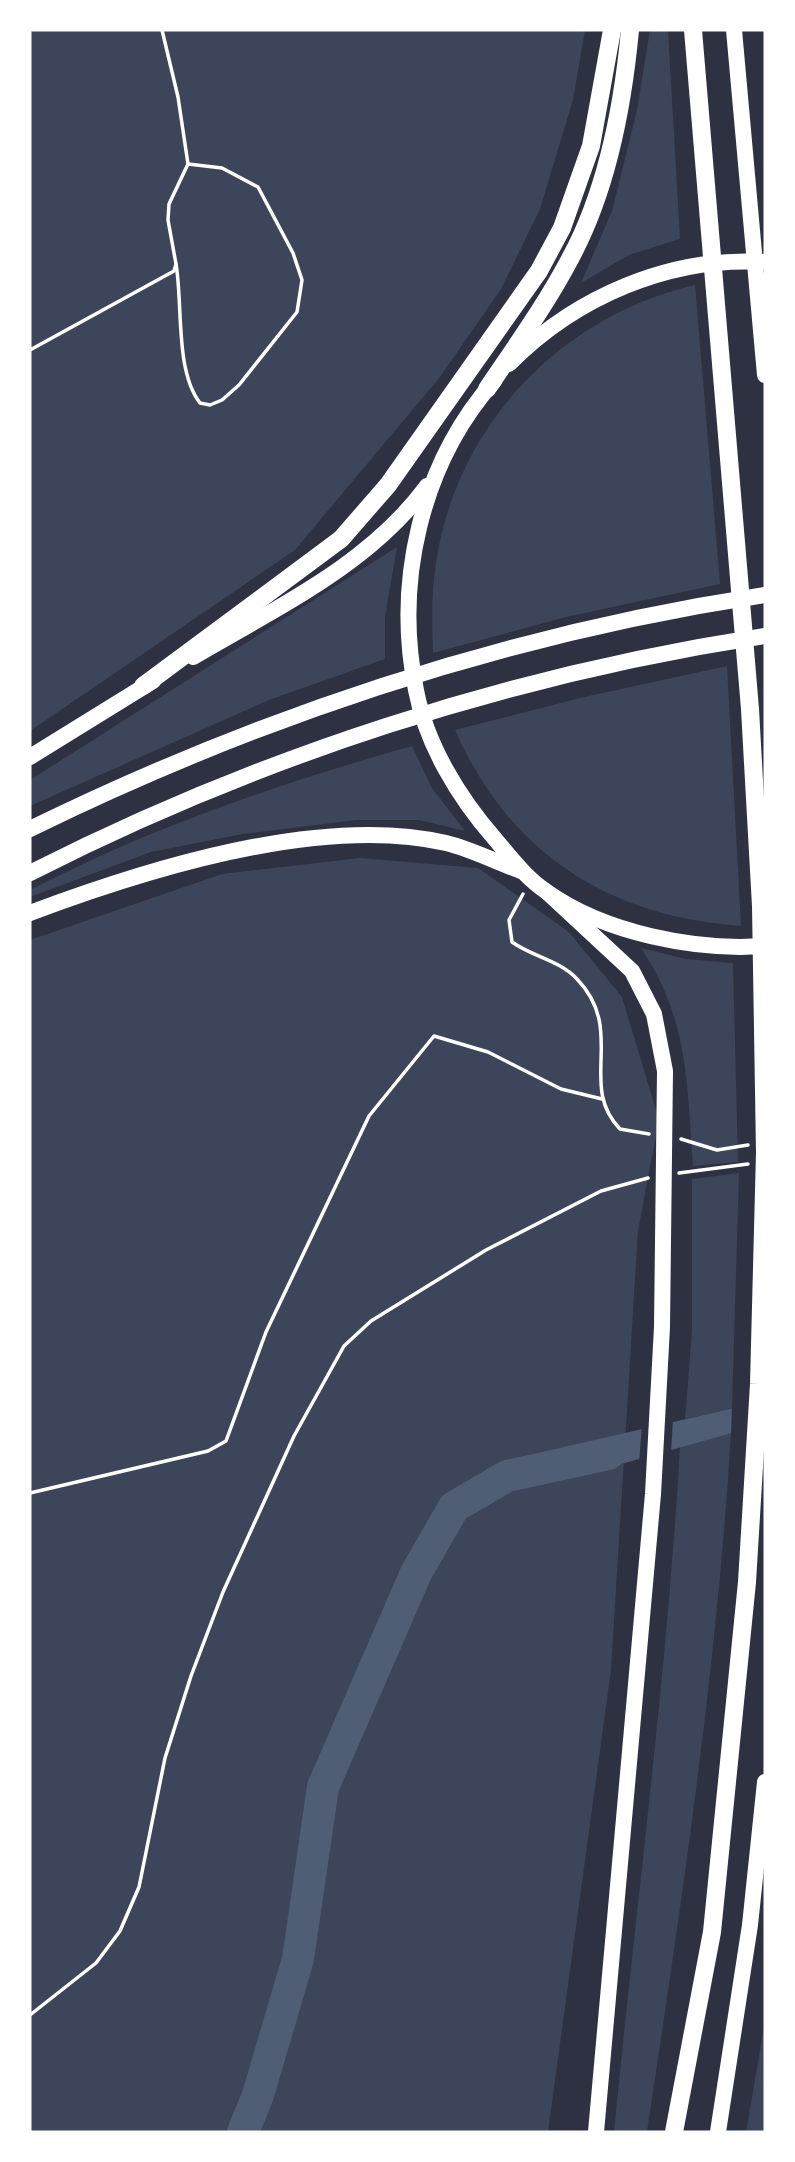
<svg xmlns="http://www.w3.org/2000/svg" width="795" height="2162" font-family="'DejaVu Sans',sans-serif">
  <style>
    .green { fill: #3c4559 }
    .water { fill: #4f5d75 }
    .pier { fill: #2d3142 }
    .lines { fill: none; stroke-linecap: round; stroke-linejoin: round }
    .river { stroke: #4f5d75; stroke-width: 32 }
    .path { stroke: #fff; stroke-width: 3.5 }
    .trunk { stroke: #fff; stroke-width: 16 }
    .motorway { stroke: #fff; stroke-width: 18 }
  </style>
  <rect width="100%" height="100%" fill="#2d3142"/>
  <g class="green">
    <path d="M30 30H585L573 100 540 209 501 289 440 377 295 550 30 731Z"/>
    <path d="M650 30H668L680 239 629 255 581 283 612 211 637 110Z"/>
    <path d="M695 285 720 584 566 617 433 653C432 623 431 593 436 563 456 425 561 316 695 285Z"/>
    <path d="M397 547 385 617V659L269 700 30 806V780Z"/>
    <path d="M727 666 741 926C608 917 509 853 455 730L584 697Z"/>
    <path d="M412 746 432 788 465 831 419 820H356L243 834 151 852 30 897V890C151 827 281 783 412 746Z"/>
    <path d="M360 858 478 868 569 932 622 997 659 1120 638 1231 611 1670 548 2132H30V940L222 874Z"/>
    <path d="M641 948 686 959 733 963 738 1162 693 1166C687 1084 689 1020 641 948Z"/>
    <path d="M739 1173 732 1409 685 1419 692 1331V1179Z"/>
    <path d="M731 1433C717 1668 682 1899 647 2132H614C636 1904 667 1676 680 1447Z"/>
    <path d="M765 2022V2132H746Z"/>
  </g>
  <path class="water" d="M765 1401 732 1433 582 1475H568L564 1447Z"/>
  <g class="pier">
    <path d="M765 1397V1429L731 1437 732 1405Z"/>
    <path d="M673 1419 671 1453 639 1462 642 1426Z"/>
  </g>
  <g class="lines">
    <path class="river" d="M243 2132 258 2095 298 1959 323 1787 416 1573 454 1507 507 1476 608 1454"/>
    <g class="path">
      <path d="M176 264C183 305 175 371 200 403L210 405 222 400 239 385 297 312 302 280 293 253 258 187 222 168 188 164"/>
      <path d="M30 350 174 271 176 264 168 220 169 204 188 164 178 97 162 30"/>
      <path d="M523 894 509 920 512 942C533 957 559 960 577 979 627 1031 577 1085 620 1129L649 1134"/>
      <path d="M681 1139 717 1150 748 1145"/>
      <path d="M679 1173 748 1164"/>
      <path d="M30 1493 208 1451 226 1441 266 1332 369 1116 434 1036 488 1052 561 1089 602 1099"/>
      <path d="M30 2015 96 1963 120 1931 139 1887 165 1758 191 1676 223 1592 294 1436 344 1346 371 1321 486 1250 601 1191 648 1178"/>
    </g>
    <g class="trunk">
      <path d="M734 30 765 375"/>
      <path d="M509 364C575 297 670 256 765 262"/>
      <path d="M494 381C421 464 394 582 416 690 426 744 459 798 495 839 511 858 526 878 547 892 605 933 695 951 765 946"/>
      <path d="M193 657C276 608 369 565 427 486"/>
      <path d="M30 757 153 681"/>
      <path d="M30 829C263 715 508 634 765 595"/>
      <path d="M30 873C260 756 510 675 765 636"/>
      <path d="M548 893 632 971 654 1014 665 1071 662 1327 653 1494 596 2132"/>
      <path d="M30 913C147 869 321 814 446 843 471 849 496 862 521 871"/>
      <path d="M718 2132 750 1925 765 1782"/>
    </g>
    <g class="motorway">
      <path d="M487 389C516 346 547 303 571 257 607 190 623 105 630 30"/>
      <path d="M143 686 341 539 388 485 539 271 562 228 591 146 612 30"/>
      <path d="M674 2132 712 1932 747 1582 759 1384 765 1152 761 906 750 709 693 30"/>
    </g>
  </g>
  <rect width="795" height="2162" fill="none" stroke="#ffffff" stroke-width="63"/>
</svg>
